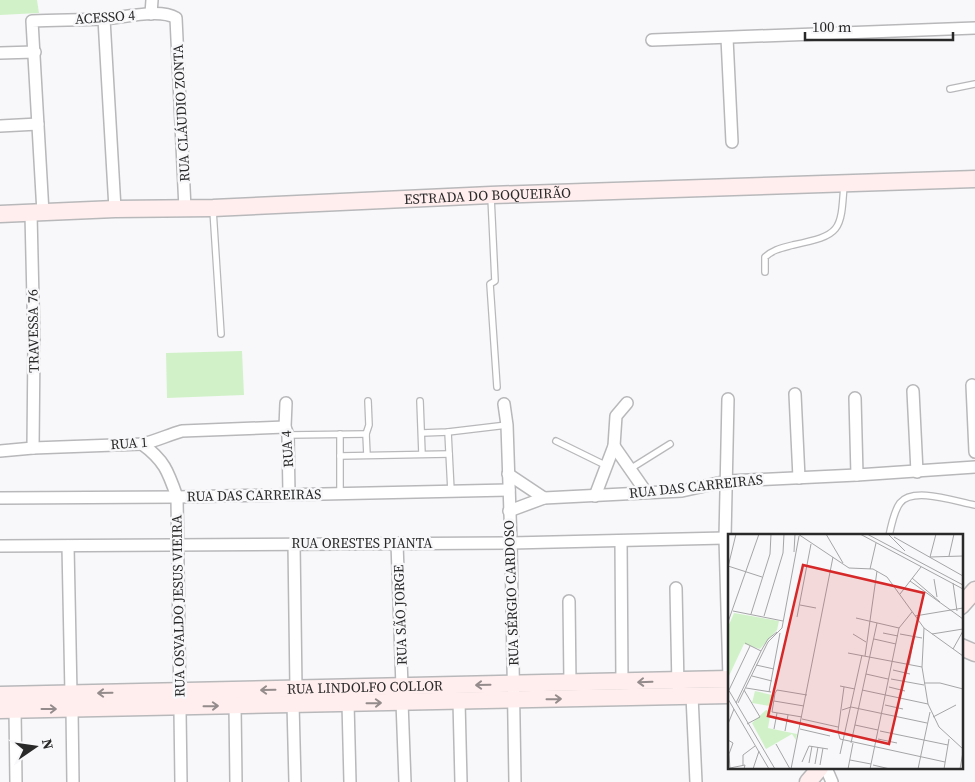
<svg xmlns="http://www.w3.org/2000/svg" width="975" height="782" font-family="'Source Serif 4',serif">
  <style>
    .green { fill: #d1f2c8 }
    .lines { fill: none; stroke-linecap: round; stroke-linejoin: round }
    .lane-casing { stroke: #b8b8bb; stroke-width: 8 }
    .street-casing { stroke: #b8b8bb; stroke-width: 14 }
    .secondary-casing { stroke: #b8b8bb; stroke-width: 19 }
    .lane { stroke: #fff; stroke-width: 5.5 }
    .street { stroke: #fff; stroke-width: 11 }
    .secondary { stroke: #ffeeed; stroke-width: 16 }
    .oneway { stroke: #948c8c }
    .labels { text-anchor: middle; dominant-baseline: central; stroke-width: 5; stroke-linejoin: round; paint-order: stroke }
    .street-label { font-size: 14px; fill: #29292a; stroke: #f8f8fa }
    .inset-road { fill: none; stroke: #a5a5a7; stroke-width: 1 }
    .view { fill: #d62828; fill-opacity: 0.15; stroke: #d62828; stroke-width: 2.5 }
    .inset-edge { fill: none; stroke: #29292a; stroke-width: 2.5 }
  </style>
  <rect width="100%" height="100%" fill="#f8f8fa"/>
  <g class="green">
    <path d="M0 0H37L39 13 0 15Z"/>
    <path d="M242 351 244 395 167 398 166 353Z"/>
  </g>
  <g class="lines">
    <g class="lane-casing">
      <g id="lane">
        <path d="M950 89 975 84"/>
        <path d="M491 197 495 281 490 284 497 387"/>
        <path d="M213 210 221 334"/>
        <path d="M765 272V257C774 249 782 248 793 245 841 235 841 232 844 184"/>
        <path d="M420 401 422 454"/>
        <path d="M448 432 451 491"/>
        <path d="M422 433 448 432 507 425"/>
        <path d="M340 434V493"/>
        <path d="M288 435 366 434"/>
        <path d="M556 441 607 466"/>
        <path d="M367 455 366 434 369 425 368 401"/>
        <path d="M340 456 449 454"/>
        <path d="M630 469 670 444"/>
        <path d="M889 536C891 526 894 511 900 503 913 486 957 502 975 505"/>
      </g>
    </g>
    <g class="street-casing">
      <g id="street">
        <path d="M151 14 152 0"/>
        <path d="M104 19 115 209"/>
        <path d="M727 38 732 142"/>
        <path d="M652 40 975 28"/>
        <path d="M0 53 35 52"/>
        <path d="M0 126 38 124"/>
        <path d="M43 213 32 21C56 20 79 20 103 19 123 18 159 8 176 18L185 209"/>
        <path d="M31 214 34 343 33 448"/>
        <path d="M972 385 975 452"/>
        <path d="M913 391 917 472"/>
        <path d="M795 394 799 478"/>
        <path d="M855 398 857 475"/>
        <path d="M728 399 725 538 729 679"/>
        <path d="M286 403 285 427 288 435 289 494"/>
        <path d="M504 404 507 425 511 543 515 782"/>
        <path d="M142 444C164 460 168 471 177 497L181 782"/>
        <path d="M614 446 646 492"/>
        <path d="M0 451 33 448 142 444C156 441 168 435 182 431L285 427"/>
        <path d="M508 474 544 498"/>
        <path d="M595 496 614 446 616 416 627 403"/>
        <path d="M0 498 177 497 509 490"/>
        <path d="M509 511 544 498 682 491 727 481 857 475 975 467"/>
        <path d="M621 541 622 682"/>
        <path d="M294 543 296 689 293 704 295 782"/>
        <path d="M397 543 402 687"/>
        <path d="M0 546 511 543 725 538"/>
        <path d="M68 546 71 694"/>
        <path d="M676 588 678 687"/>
        <path d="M569 601 570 683"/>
        <path d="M692 696 696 782"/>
        <path d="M459 701 461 782"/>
        <path d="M402 702 405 782"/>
        <path d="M348 703 350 782"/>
        <path d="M235 706 236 782"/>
        <path d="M72 709 73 782"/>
        <path d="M15 710 16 782"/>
        <path d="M826 768 832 782"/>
      </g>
    </g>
    <g class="secondary-casing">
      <g id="secondary">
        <path id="s1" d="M0 214 115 209 213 208 491 195 975 179"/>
        <path d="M961 606 975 590"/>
        <path d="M961 647 975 653"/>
        <path id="s2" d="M0 695 729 679"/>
        <path d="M0 710 729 695"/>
        <path d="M808 782 820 768"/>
      </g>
    </g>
    <use href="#lane" class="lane"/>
    <use href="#street" class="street"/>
    <use href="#secondary" class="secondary"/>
  </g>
  <defs><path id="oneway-shaft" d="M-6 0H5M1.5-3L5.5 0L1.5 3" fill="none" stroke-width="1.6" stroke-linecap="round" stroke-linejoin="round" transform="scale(1.25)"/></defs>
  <g class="oneway">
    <use href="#oneway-shaft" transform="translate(645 682) rotate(178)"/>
    <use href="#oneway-shaft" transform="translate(483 685) rotate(179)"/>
    <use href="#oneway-shaft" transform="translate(268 690) rotate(179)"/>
    <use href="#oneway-shaft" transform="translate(105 693) rotate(179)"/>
    <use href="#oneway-shaft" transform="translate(554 699) rotate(-1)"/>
    <use href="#oneway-shaft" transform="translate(374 703) rotate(-1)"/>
    <use href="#oneway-shaft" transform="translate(211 706) rotate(-1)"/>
    <use href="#oneway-shaft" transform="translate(49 709)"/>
  </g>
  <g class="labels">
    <g class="street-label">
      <text transform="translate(105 17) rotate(-4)">ACESSO 4</text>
      <text transform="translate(181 113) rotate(-93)">RUA CLÁUDIO ZONTA</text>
      <text stroke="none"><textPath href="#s1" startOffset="488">ESTRADA DO BOQUEIRÃO</textPath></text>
      <text transform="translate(33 331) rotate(-91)">TRAVESSA 76</text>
      <text transform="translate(129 443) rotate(-4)">RUA 1</text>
      <text transform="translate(287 449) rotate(-94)">RUA 4</text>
      <text transform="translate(696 486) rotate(-6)">RUA DAS CARREIRAS</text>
      <text transform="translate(254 495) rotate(-1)">RUA DAS CARREIRAS</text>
      <text x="362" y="543">RUA ORESTES PIANTA</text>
      <text transform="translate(511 593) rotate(-92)">RUA SÉRGIO CARDOSO</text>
      <text transform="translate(178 606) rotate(-91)">RUA OSVALDO JESUS VIEIRA</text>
      <text transform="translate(400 615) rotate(-92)">RUA SÃO JORGE</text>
      <text stroke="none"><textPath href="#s2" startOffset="365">RUA LINDOLFO COLLOR</textPath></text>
    </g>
  </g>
  <g transform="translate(728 534)">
    <rect width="235" height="235" fill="#f8f8fa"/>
    <path d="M6 79 51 87 49 96 32 115 16 110 0 144V93ZM27 157 44 161 42 172 24 169ZM38 176 43 177 40 194 69 200 68 206 64 200 38 215 24 189Z" fill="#d1f2c8"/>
    <path class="inset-road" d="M70 0 121 34 145 35 159 43 196 94 235 122M98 0 115 29M132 0 235 55M139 0 235 51M160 0 177 17M166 3 235 42M66 18 67 0M221 22 226 0M202 23 235 22M202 23 208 0M0 32 34 43M0 33 8 0M142 35 148 9M184 44 212 68M206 45 209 63M182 47 235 85M225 49 229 77M172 60 193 33M72 71 88 74M5 77 55 87M23 80 42 20 43 0M36 82 55 19 56 0M187 82 235 74M69 83 83 10M128 84 171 94M0 88 31 0M196 94 194 133 200 170 211 193 235 215M155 99 170 102M125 100 138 108M172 100 194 104M204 100 235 95M146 105 168 110M17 109 33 117M225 115 235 97M120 119 194 133M137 122 149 37M28 131 46 135M181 131 186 103M165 136 182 140M138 140 160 145M24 142 44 147M163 145 196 151M196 149H212L235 155M112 152 127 155M116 153 110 197 112 205 217 228M161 153 177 157M18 154 43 158M0 155 47 235M1 156 22 112M16 156 32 183 19 190M134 156 200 170M41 158 52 99M0 165 41 235M46 167 76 172M8 169 33 117 40 105 49 98M10 169 40 108 54 94 71 2M157 171 175 175M114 176 123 173 199 189M74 183 44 178 47 159 49 156 79 161M205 183 228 171M74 185 110 193M0 190 6 175M127 191 150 196M46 195 49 179M72 195 102 202M57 197 60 181M152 197 220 211M150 205 169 209M0 206 5 209 1 220 2 235M123 209 149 89M48 210 62 235M112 220 134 121M122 226 143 230M74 228 81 212 100 215M81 229 84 212M87 230 90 213M15 231V221L27 212M92 231 95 214M145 231 162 235M2 234 17 231 16 235M25 235 31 217M63 235 105 23M120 235 125 209M142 235 171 94 184 78M190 235 202 178M216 235 221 205M232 235 235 218"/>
    <path class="view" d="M75 31 196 59 161 210 40 182Z"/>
    <rect width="235" height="235" class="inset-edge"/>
  </g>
  <g transform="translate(35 747) rotate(77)" stroke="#f8f8fa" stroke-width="4" paint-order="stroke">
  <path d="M0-4L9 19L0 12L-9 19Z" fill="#29292a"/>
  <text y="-8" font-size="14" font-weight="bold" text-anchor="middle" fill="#29292a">N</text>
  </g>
  <path d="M805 32v8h148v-8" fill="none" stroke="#29292a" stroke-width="2.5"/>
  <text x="812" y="32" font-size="15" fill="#29292a" stroke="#f8f8fa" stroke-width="4" paint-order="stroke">100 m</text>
</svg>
